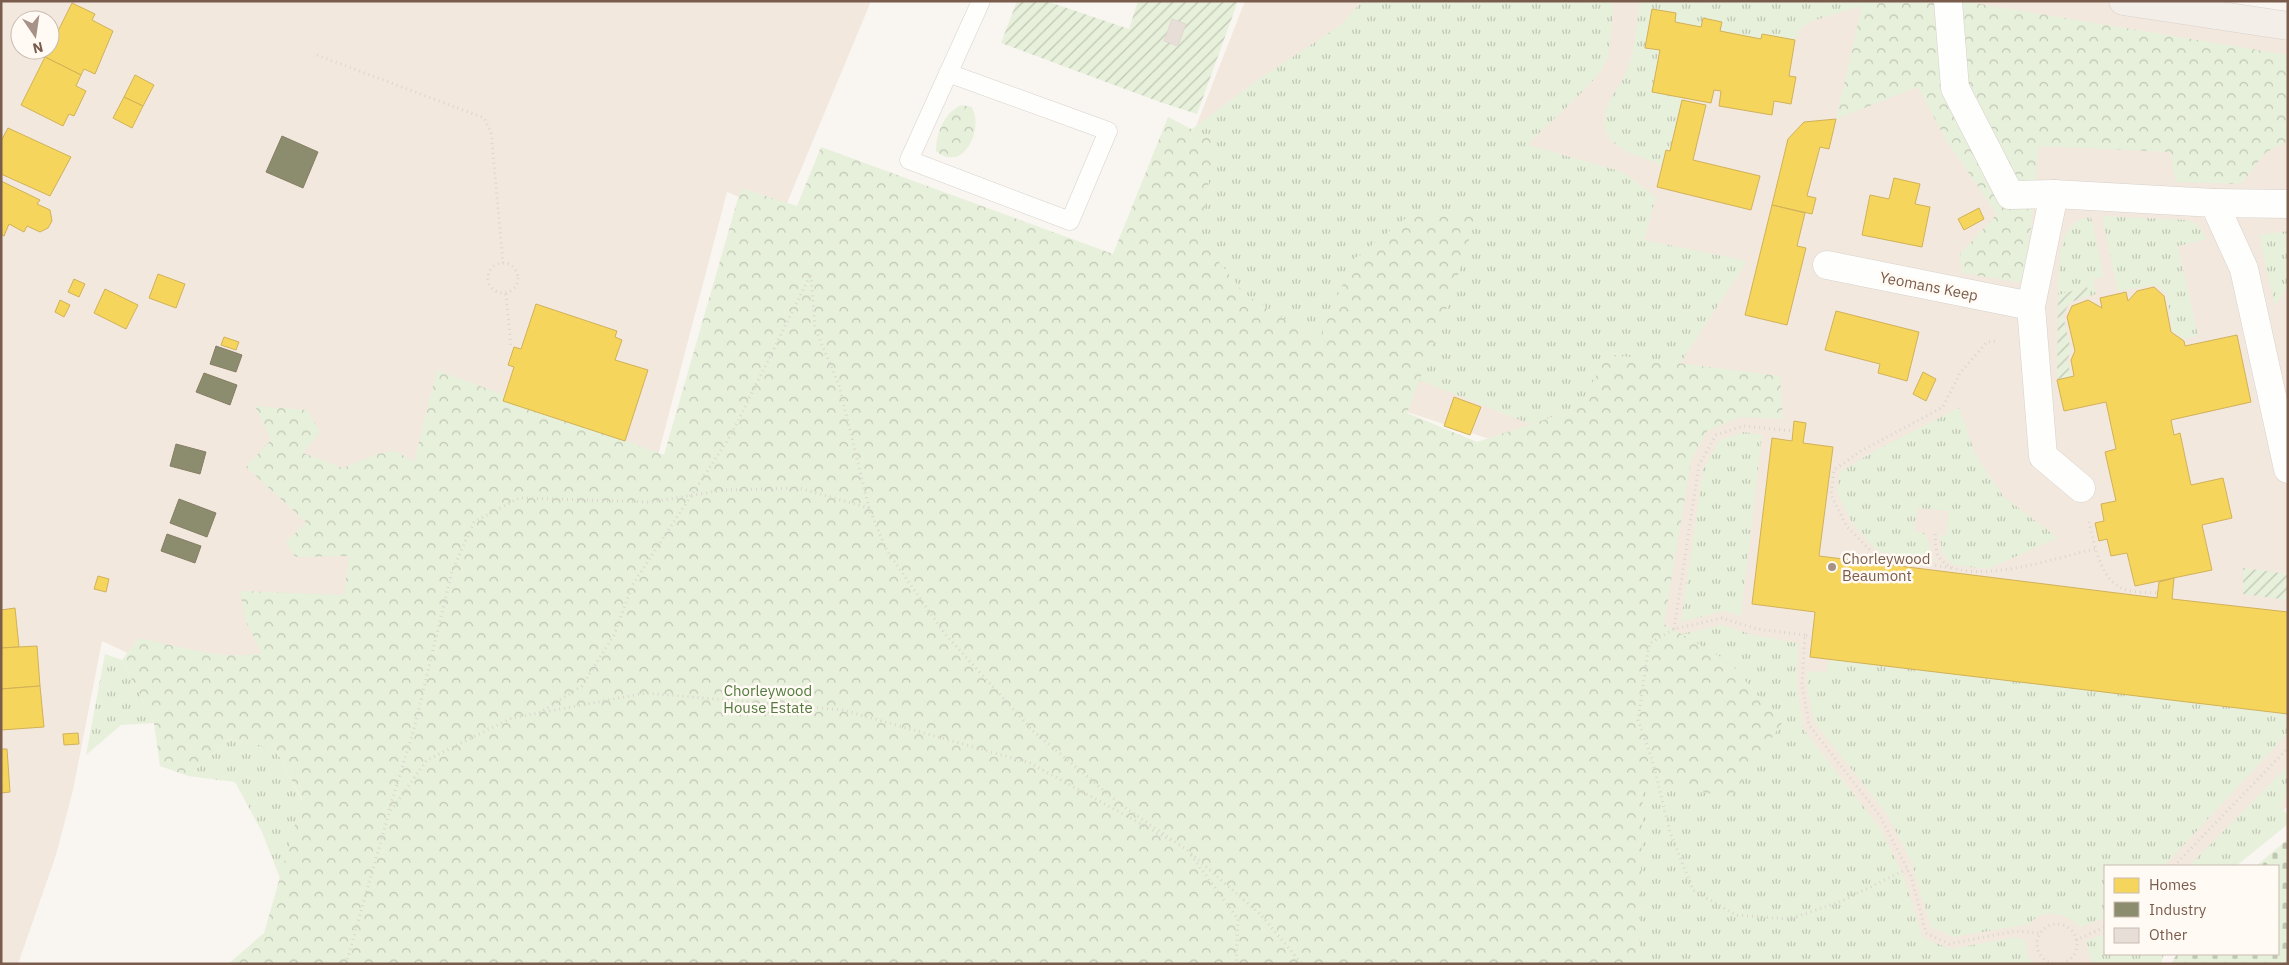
<svg xmlns="http://www.w3.org/2000/svg" width="2289" height="965" font-family="'IBM Plex Sans',sans-serif">
  <style>
    .residential { fill: #f2e8de; fill-rule: evenodd }
    .grass { fill: url(#grass-tufts) }
    .forest { fill: url(#forest-crowns) }
    .cemetery { fill: url(#cemetery-stones) }
    .garden { fill: url(#garden-furrows) }
    .homes { fill: #f6d55c; stroke: #d1b158 }
    .industry { fill: #8c8c6e; stroke: #877e64 }
    .building { fill: #e6ded7; stroke: #e2d8d2 }
    .lines { fill: none; stroke-linecap: round; stroke-linejoin: round }
    .service-casing { stroke: #d7d1cb; stroke-width: 19 }
    .minor-casing { stroke: #d7d1cb; stroke-width: 29 }
    .primary-casing { stroke: #dad1cc; stroke-width: 29 }
    .path { stroke: #dcd5d0; stroke-width: 3; stroke-dasharray: 1 4; stroke-linecap: butt }
    .service { stroke: #fefefd; stroke-width: 18 }
    .minor { stroke: #fefefd; stroke-width: 28 }
    .primary { stroke: #f3eee8; stroke-width: 28 }
    .poi-dot { fill: #a69286; stroke: #fffaf3; stroke-width: 2 }
    .labels { text-anchor: middle; dominant-baseline: central; stroke-width: 5; stroke-linejoin: round; paint-order: stroke }
    .street-label { font-size: 15px; fill: #7a5c4d; stroke: #fffaf3 }
    .poi-label { font-size: 15px; fill: #7a5c4d; stroke: #fffaf3; text-anchor: start }
    .park-label { font-size: 15px; fill: #537a41; stroke: #fffaf3 }
  </style>
  <defs>
    <pattern id="grass-tufts" width="24" height="20" patternUnits="userSpaceOnUse" patternTransform="scale(1.25)"><rect width="24" height="20" fill="#e7f0db"/><path d="M3 7l-1-3M5 7V3M7 7l1-3M15 17l-1-3M17 17v-4M19 17l1-3" fill="none" stroke="#c0c6b4"/></pattern>
    <pattern id="forest-crowns" width="20" height="18" patternUnits="userSpaceOnUse" patternTransform="scale(1.25)"><rect width="20" height="18" fill="#e7f0db"/><path d="M2 6a3 3 0 1 1 6 0M12 15a3 3 0 1 1 6 0" fill="none" stroke="#c0c6b4"/></pattern>
    <pattern id="cemetery-stones" width="16" height="16" patternUnits="userSpaceOnUse" patternTransform="scale(1.25)"><rect width="16" height="16" fill="#e7f0db"/><path d="M2 7V4a2 2 0 0 1 4 0v3zM10 15v-3a2 2 0 0 1 4 0v3z" fill="#c0c6b4"/></pattern>
    <pattern id="garden-furrows" width="10" height="10" patternUnits="userSpaceOnUse" patternTransform="scale(1.25)"><rect width="10" height="10" fill="#e7f0db"/><path d="M-1 1l2-2M0 10L10 0M9 11l2-2" fill="none" stroke="#c0c6b4"/></pattern>
  </defs>
  <rect width="100%" height="100%" fill="#f9f5f0"/>
  <g class="residential">
    <path d="M1 1H871L782 215 727 192 656 463 342 753 102 641 73 790 56 855 18 964H1ZM20 20H50V50H20Z"/>
    <path d="M1245 1H2101L2288 37V806L2222 866H2105V954L2149 964H1625L1520 449 1121 318Z"/>
  </g>
  <g class="grass">
    <path d="M1362 1H1612C1613 19 1612 38 1608 56 1601 82 1547 122 1528 145L1623 172 1656 197 1644 240 1747 261 1679 365 1607 354 1580 408 1530 424 1419 380 1453 291 1477 211 1354 259 1318 341 1245 294 1200 239 1215 141 1192 129 1259 79 1341 25Z"/>
    <path d="M1640 1H1879L1812 21 1801 28 1795 40 1762 34 1761 39 1720 31 1722 22 1703 18 1701 27 1675 22 1676 13 1652 9 1645 48 1660 50 1652 92 1680 97 1682 100 1670 151 1666 150 1662 165C1635 154 1593 147 1607 107 1612 94 1622 83 1627 70 1636 51 1636 22 1640 1Z"/>
    <path d="M2102 216 2187 220 2197 224 2207 239 2178 246 2198 336 2184 339 2173 332 2166 293 2155 285 2118 291Z"/>
    <path d="M2091 217 2104 277 2093 279 2096 294 2090 296 2087 287 2058 295C2060 268 2055 220 2091 217Z"/>
    <path d="M2288 231V286L2275 306 2259 235Z"/>
    <path d="M1959 408 1976 456 2004 497 2058 538 1987 569 1953 565 1943 554 1939 535 1946 536 1949 511 1917 508 1914 532 1925 533 1934 562 1877 551 1852 523 1837 492 1840 472 1878 449Z"/>
    <path d="M1744 432 1762 435 1741 616 1724 611 1681 622 1703 470 1720 440Z"/>
    <path d="M1722 625 1753 635 1798 643 1797 687 1804 730 1880 828 1904 877 1923 938 1951 949 2016 937 2026 941 2028 958 2036 964H1639L1643 783 1731 797 1729 662 1681 634Z"/>
    <path d="M105 654 122 660 154 723 121 725 86 755Z"/>
    <path d="M1829 659 2288 714V733L2164 866H2105V918L2080 927C2068 914 2043 906 2030 924L1953 937 1931 927 1911 861 1887 814 1814 722 1807 684V671L1827 672Z"/>
    <path d="M229 739 275 748 302 801 280 878 262 832 235 782 188 776Z"/>
    <path d="M2288 766V792L2281 807 2288 815V824L2236 866H2189Z"/>
    <path d="M2105 934V954H2164L2161 964H2092L2086 941Z"/>
  </g>
  <g class="forest">
    <path d="M1863 1H1962L2288 55V141L2266 152 2241 184 2176 182 2170 152 2039 146 2033 213 2023 283 1962 273 1960 254 1997 214 1946 140 1918 87 1836 119Z"/>
    <path d="M962 105 971 107C985 126 964 175 936 151 936 133 945 111 962 105Z"/>
    <path d="M1168 117 1215 141 1200 239 1245 294 1318 341 1354 259 1415 211H1478L1453 291 1407 413 1477 442 1580 408 1607 354 1780 376 1783 419 1740 417 1707 431 1691 461 1664 624 1729 662 1782 723 1731 797 1643 783 1639 964H228L264 933 302 800 275 748 229 739 188 776 160 766 154 723 122 660 139 638C179 646 221 661 262 653L246 622 240 591 344 595 349 556 295 557 286 541 307 523 246 467 271 440 255 406 307 410 320 432 303 453 343 468 377 454 396 451 414 462 437 370 664 455 741 188 797 206 821 147 1113 254Z"/>
  </g>
  <path class="cemetery" d="M2288 839V964H2171L2177 954H2278V866H2256Z"/>
  <g class="garden">
    <path d="M1017 1H1046L1129 29 1138 1H1238L1197 114 1160 102 1001 43Z"/>
    <path d="M2087 287 2090 296 2070 302 2063 315 2071 351 2067 360 2071 376 2057 380 2058 295Z"/>
    <path d="M2243 568 2288 574V600L2243 594Z"/>
  </g>
  <g class="homes">
    <path d="M72 3 95 14 92 20 113 31 95 74 84 69 81 75 45 57Z"/>
    <path d="M1652 9 1676 13 1675 22 1701 27 1703 18 1722 22 1720 31 1761 39 1762 34 1795 40 1789 76 1796 77 1791 104 1774 101 1772 115 1719 106 1721 91 1714 90 1711 103 1652 92 1660 50 1645 48Z"/>
    <path d="M45 57 81 75 76 86 86 91 74 116 69 114 63 126 21 105Z"/>
    <path d="M135 75 154 85 143 106 124 97Z"/>
    <path d="M124 97 143 106 132 128 113 118Z"/>
    <path d="M1682 100 1706 105 1693 160 1760 176 1751 210 1657 187 1666 150 1670 151Z"/>
    <path d="M1836 119 1829 149 1820 147 1807 196 1816 198 1812 214 1772 205 1788 139 1804 122Z"/>
    <path d="M8 128 71 157 50 196 1 174V141Z"/>
    <path d="M1894 178 1920 184 1915 204 1930 207 1922 247 1862 235 1870 195 1889 199Z"/>
    <path d="M1 181 40 200 37 204 50 210 52 221 48 228 40 232 27 226 24 232 9 224 4 236 1 235Z"/>
    <path d="M1772 205 1805 213 1797 246 1806 248 1787 325 1745 315Z"/>
    <path d="M1979 208 1984 219 1964 230 1958 219Z"/>
    <path d="M158 274 185 284 176 308 149 298Z"/>
    <path d="M74 279 85 284 79 297 68 292Z"/>
    <path d="M2154 287 2164 296 2171 332 2184 341 2185 346 2237 335 2251 402 2171 420 2174 435 2180 433 2191 485 2223 478 2232 518 2202 525 2212 570 2135 586 2127 553 2111 556 2107 539 2099 541 2095 523 2104 521 2101 504 2116 501 2105 452 2116 449 2106 402 2064 411 2057 380 2074 376 2071 360 2075 351 2067 317 2072 306 2088 300 2102 308 2100 298 2126 292 2128 301 2137 291Z"/>
    <path d="M105 289 138 305 126 329 94 313Z"/>
    <path d="M60 300 70 305 64 317 55 312Z"/>
    <path d="M536 304 617 331 615 337 622 340 615 360 648 370 625 441 503 401 514 367 508 365 514 347 521 349Z"/>
    <path d="M1836 311 1919 332 1907 381 1878 373 1880 364 1825 350Z"/>
    <path d="M224 337 239 342 236 350 221 345Z"/>
    <path d="M1923 372 1936 379 1926 401 1913 394Z"/>
    <path d="M1454 397 1481 407 1470 435 1444 426Z"/>
    <path d="M1794 421 1806 423 1803 443 1833 447 1819 556 2157 598 2159 582 2174 578 2172 599 2288 612V714L1810 657 1815 612 1752 604 1772 438 1792 441Z"/>
    <path d="M98 576 109 579 106 592 94 589Z"/>
    <path d="M15 608 19 647 1 648V610Z"/>
    <path d="M37 646 40 686 1 689V648Z"/>
    <path d="M40 686 44 727 1 730V689Z"/>
    <path d="M78 733 79 744 64 745 63 734Z"/>
    <path d="M1 749H7L10 792 1 793Z"/>
  </g>
  <g class="industry">
    <path d="M282 136 318 152 303 188 266 172Z"/>
    <path d="M216 346 242 355 236 372 210 364Z"/>
    <path d="M204 373 237 385 230 405 196 392Z"/>
    <path d="M176 444 206 452 200 474 170 466Z"/>
    <path d="M179 499 216 513 207 537 170 523Z"/>
    <path d="M167 534 201 546 195 563 161 551Z"/>
  </g>
  <path class="building" d="M1172 19 1186 24 1178 46 1164 41Z"/>
  <g class="lines">
    <g class="service-casing">
      <path id="service" d="M948 73 1108 131 1070 221 909 160 981 1"/>
    </g>
    <g class="minor-casing">
      <g id="minor">
        <path d="M1948 1 1955 88 2010 195 2054 194 2214 203 2244 269 2288 469"/>
        <path d="M2054 194 2031 306 2043 456 2081 488"/>
        <path d="M2214 203 2288 204"/>
        <path d="M1827 265 2031 306"/>
      </g>
    </g>
    <g class="primary-casing">
      <path id="primary" d="M2123 1 2288 26"/>
    </g>
    <g class="path">
      <path d="M317 55 484 118 491 132 503 263"/>
      <circle cx="503" cy="278" r="15"/>
      <path d="M506 294 511 346"/>
      <path d="M2089 522C2094 544 2101 584 2127 590 2136 593 2148 592 2158 593"/>
      <path d="M1935 534C1936 541 1935 552 1939 557 1961 591 2062 556 2095 549"/>
      <path d="M1951 568 1876 556 1847 527 1831 495 1834 470 1861 451 1943 407 1960 373 1987 342 1998 341"/>
      <path d="M1674 629 1699 465 1716 435 1743 426 1793 431"/>
      <path d="M1805 635 1757 629 1722 618 1674 629 1649 644 1638 720 1652 759 1670 832 1693 890 1736 915 1790 919 1842 901 1907 869"/>
      <path d="M1812 637 1805 635 1802 684 1809 725 1880 816 1911 876 1926 933 1949 944 2015 931 2040 933"/>
      <path d="M539 713 582 686 614 635 633 584 731 435 811 274 815 328 839 385 869 508 887 551 945 634 1033 731 1120 804 1187 850 1261 915 1302 964"/>
      <path d="M389 810 415 725 452 571 474 522 519 498 651 502 725 490 799 488 869 508"/>
      <path d="M1191 855 1238 919 1236 964"/>
      <path d="M2174 866 2288 748"/>
      <circle cx="2057" cy="944" r="20"/>
      <path d="M2076 940 2105 927"/>
      <path d="M346 964 389 813 427 760 512 718 646 693 843 710 1030 763 1172 841"/>
    </g>
    <use href="#service" class="service"/>
    <use href="#minor" class="minor"/>
    <use href="#primary" class="primary"/>
  </g>
  <circle class="poi-dot" cx="1832" cy="567" r="5"/>
  <g class="labels">
    <g class="street-label">
      <text transform="translate(1929 286) rotate(11)">Yeomans Keep</text>
    </g>
    <g class="poi-label">
      <text x="1842" y="558">Chorleywood<tspan x="1842" dy="17">Beaumont</tspan></text>
    </g>
    <g class="park-label">
      <text x="768" y="690">Chorleywood<tspan x="768" dy="17">House Estate</tspan></text>
    </g>
  </g>
  <rect width="2289" height="965" fill="none" stroke="#7a5c4d" stroke-width="5"/>
  <rect x="2104" y="865" width="175" height="90" fill="#fffaf3" stroke="#cabbb1"/>
  <rect x="2114" y="878" width="25" height="15" fill="#f6d55c" stroke="#cabbb1"/>
  <text x="2149" y="890" font-size="15" fill="#7a5c4d">Homes</text>
  <rect x="2114" y="902" width="25" height="15" fill="#8c8c6e" stroke="#cabbb1"/>
  <text x="2149" y="915" font-size="15" fill="#7a5c4d">Industry</text>
  <rect x="2114" y="928" width="25" height="15" fill="#e6ded7" stroke="#cabbb1"/>
  <text x="2149" y="940" font-size="15" fill="#7a5c4d">Other</text>
  <g transform="translate(35 35) rotate(167)"><circle r="24" fill="#fffaf3" stroke="#cabbb1"/>
  <path d="M0-4L9 19L0 12L-9 19Z" fill="#a69286"/>
  <text y="-8" font-size="14" font-weight="bold" text-anchor="middle" fill="#7a5c4d">N</text>
  </g>
</svg>
